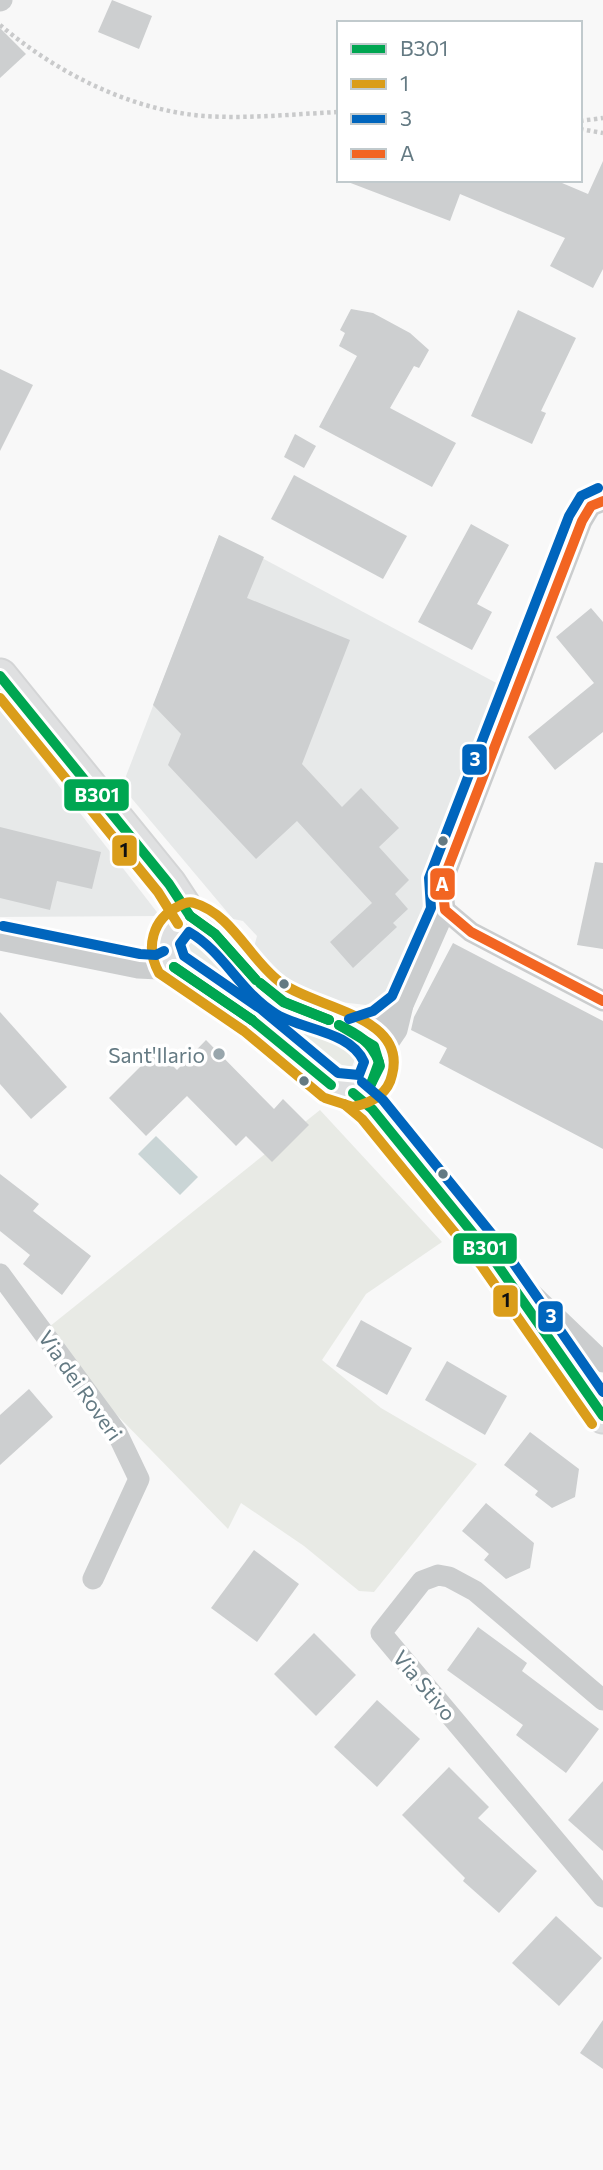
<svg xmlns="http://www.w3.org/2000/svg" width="603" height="2170" font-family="Commissioner,sans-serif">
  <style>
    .built { fill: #e7e9e9 }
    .green { fill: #e8eae5 }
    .water { fill: #cad5d6 }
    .building { fill: #cdcfd0 }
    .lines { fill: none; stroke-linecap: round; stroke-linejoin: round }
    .primary-casing { stroke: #d4d5d6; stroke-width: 37 }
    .path { stroke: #c9cacb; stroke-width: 4.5; stroke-dasharray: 3.5 3.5; stroke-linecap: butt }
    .minor { stroke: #cbcdce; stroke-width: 21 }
    .primary { stroke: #dfe0e1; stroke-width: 33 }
    .bus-1-casing { stroke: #fff; stroke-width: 16 }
    .bus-2-casing { stroke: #fff; stroke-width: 16 }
    .bus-3-casing { stroke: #fff; stroke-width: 16 }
    .bus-4-casing { stroke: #fff; stroke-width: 16 }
    .bus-1 { stroke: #00a651; stroke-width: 10 }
    .bus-2 { stroke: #da9d1a; stroke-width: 10 }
    .bus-3 { stroke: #0065bd; stroke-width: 10 }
    .bus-4 { stroke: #f26522; stroke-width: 10 }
    .bus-dot { fill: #647a83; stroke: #fff; stroke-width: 2.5 }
    .poi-dot { fill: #98a6ac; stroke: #fff; stroke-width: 2.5 }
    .labels { text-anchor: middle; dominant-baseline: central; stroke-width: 7; stroke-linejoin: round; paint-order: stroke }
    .poi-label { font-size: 21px; fill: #647a83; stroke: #fff; text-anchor: end }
    .street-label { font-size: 21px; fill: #647a83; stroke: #fff }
    .line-badge { stroke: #fff; stroke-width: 2.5 }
    .badge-label { font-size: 19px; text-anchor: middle; font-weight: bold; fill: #fff }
    .pale-badge-label { font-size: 19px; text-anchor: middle; font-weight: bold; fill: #111 }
  </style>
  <rect width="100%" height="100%" fill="#f8f8f8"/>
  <g class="built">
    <path d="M219 535 502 686 435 854 426 882 419 932 393 996 390 994 366 1005 331 1001 299 991 267 970 253 951 257 936 243 921 233 919 128 794 126 776Z"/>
    <path d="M0 710 160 916 0 917Z"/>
  </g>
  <g class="green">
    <path d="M186 938H194L216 965 249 994 312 1033 357 1053 352 1067 342 1065 180 952Z"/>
    <path d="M320 1110 442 1242 366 1294 322 1360 381 1408 477 1464 374 1592 359 1591 304 1546 241 1503 228 1529 39 1335Z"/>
  </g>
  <path class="water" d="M156 1136 198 1177 180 1195 138 1154Z"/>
  <g class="building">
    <path d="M112 0 152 16 139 49 98 32Z"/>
    <path d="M0 28 26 54 0 78Z"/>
    <path d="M603 161V269L593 288 550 266 565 238 460 194 450 221 348 182 555 180 588 194Z"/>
    <path d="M351 309 373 313 410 333 429 350 419 368 414 366 390 408 456 443 432 487 319 427 357 356 339 346 345 333 340 330Z"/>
    <path d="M518 310 576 338 541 411 546 413 532 444 471 416Z"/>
    <path d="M0 369 33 385 0 451Z"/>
    <path d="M295 434 316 446 304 468 284 457Z"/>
    <path d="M294 475 407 536 383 579 271 519Z"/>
    <path d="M471 524 509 545 477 604 492 612 472 650 418 622Z"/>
    <path d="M219 535 264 557 247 598 350 640 302 764 342 807 361 788 399 828 379 847 409 880 395 894 408 909 393 923 397 927 353 968 330 942 372 903 297 821 256 859 168 765 181 734 153 705Z"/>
    <path d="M591 608 603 622V732L555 770 528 737 594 683 556 637Z"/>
    <path d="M0 827 101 852 92 889 57 881 50 910 0 898Z"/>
    <path d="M595 862 603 863V949L577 945Z"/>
    <path d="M453 943 603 1021V1149L439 1063 447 1048 411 1030 414 1017Z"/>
    <path d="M0 1012 67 1087 31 1119 0 1084Z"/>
    <path d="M206 1040 274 1109 283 1099 309 1125 272 1162 246 1136 236 1146 187 1096 146 1136 109 1098 157 1050 177 1070Z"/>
    <path d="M0 1174 39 1204 33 1211 91 1256 62 1295 23 1264 30 1255 0 1231Z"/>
    <path d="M361 1320 412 1348 387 1395 336 1366Z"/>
    <path d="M447 1361 507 1396 485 1435 425 1400Z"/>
    <path d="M29 1389 53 1417 0 1465V1415Z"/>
    <path d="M530 1432 579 1469 575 1497 552 1508 535 1495 538 1491 504 1465Z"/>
    <path d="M486 1503 534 1543 530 1568 506 1579 484 1560 489 1554 462 1531Z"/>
    <path d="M254 1550 299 1584 257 1642 211 1608Z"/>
    <path d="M478 1627 527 1663 522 1671 599 1729 566 1773 516 1735 523 1725 447 1670Z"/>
    <path d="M314 1633 356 1675 316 1716 274 1674Z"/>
    <path d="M377 1700 420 1739 377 1787 334 1747Z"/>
    <path d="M449 1767 489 1807 478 1818 537 1871 499 1913 463 1881 465 1878 402 1815Z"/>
    <path d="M603 1781V1851L568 1820Z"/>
    <path d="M556 1916 602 1958 559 2006 512 1963Z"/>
    <path d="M603 2020V2069L580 2053Z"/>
  </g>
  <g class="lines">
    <g class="primary-casing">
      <g id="primary">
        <path d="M0 676 169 884 190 916"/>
        <path d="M190 916C228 934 246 981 284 1002 314 1020 370 1024 379 1062L370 1086 353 1093 331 1085 252 1020 170 964C159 944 168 924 190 916Z"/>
        <path d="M353 1093 372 1109 492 1257 603 1416"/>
      </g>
    </g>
    <g class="path">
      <path d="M0 25C56 72 129 110 204 116 249 119 294 114 339 112"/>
      <path d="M580 121 603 118"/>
      <path d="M580 129 603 133"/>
    </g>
    <g class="minor">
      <path d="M0 1 2 0"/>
      <path d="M445 910 471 932 603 1001"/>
      <path d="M0 940 138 968 159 969 170 964"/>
      <path d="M354 1032 380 1023 403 1005"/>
      <path d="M378 1058 397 1030 403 1005 445 910 442 883 582 521 591 506 603 501"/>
      <path d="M0 1274 117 1433 139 1479 93 1579"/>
      <path d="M529 1291 603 1362"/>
      <path d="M603 1700 475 1591 449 1577 438 1575 422 1581 381 1633 603 1897"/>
    </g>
    <use href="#primary" class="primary"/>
    <g class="bus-1-casing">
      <g id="bus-1">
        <path d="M0 676 169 884 190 916"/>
        <path d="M190 916 215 934 256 980"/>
        <path d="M190 916 215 934 256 980"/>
        <path d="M174 967 252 1020"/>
        <path d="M174 967 252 1020"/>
        <path d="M260 983 284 1002 329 1020"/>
        <path d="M260 983 283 1002 329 1020"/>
        <path d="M252 1020 331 1085"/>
        <path d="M339 1025 374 1046 380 1066 371 1084"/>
        <path d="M339 1025C358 1034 371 1042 379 1062L371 1084"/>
        <path d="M353 1093 372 1109 492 1257 603 1416"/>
      </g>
    </g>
    <g class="bus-2-casing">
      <g id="bus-2">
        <path d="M0 698 158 892 178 924"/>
        <path d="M323 1097 244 1031 159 973C145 948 152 919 179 906 184 903 189 901 194 903 232 914 250 960 280 982 313 1008 408 1015 392 1075 388 1094 371 1103 353 1107L325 1098"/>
        <path d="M344 1104 362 1119 481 1265 592 1424"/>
      </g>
    </g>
    <g class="bus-3-casing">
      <g id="bus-3">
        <path d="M3 926 140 954 156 955 164 951"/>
        <path d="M189 932C224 952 241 993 276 1014 302 1030 351 1031 364 1062L359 1075 338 1073 261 1009 184 956 180 944Z"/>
        <path d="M349 1019 373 1011 392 996 431 908 429 878 569 516 581 496 598 488"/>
        <path d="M362 1082 383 1100 503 1248 603 1392"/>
      </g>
    </g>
    <g class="bus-4-casing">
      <path id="bus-4" d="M603 501 591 506 582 521 442 883 445 910 471 932 603 1001"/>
    </g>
    <use href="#bus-1" class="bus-1"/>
    <use href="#bus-2" class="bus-2"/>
    <use href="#bus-3" class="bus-3"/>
    <use href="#bus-4" class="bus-4"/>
  </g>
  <g class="bus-dot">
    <circle cx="443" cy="841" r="6"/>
    <circle cx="284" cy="984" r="6"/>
    <circle cx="304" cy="1081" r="6"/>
    <circle cx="443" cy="1174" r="6"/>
  </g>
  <circle class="poi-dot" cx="219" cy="1054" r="7"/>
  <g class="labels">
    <g class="poi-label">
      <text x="205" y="1054">Sant'Ilario</text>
    </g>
    <g class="street-label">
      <text transform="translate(81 1385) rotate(55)">Via dei Roveri</text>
      <text transform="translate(425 1685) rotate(50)">Via Stivo</text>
    </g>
  </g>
  <g class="line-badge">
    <rect x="461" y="743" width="27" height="33" rx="7" fill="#0065bd"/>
    <rect x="63" y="778" width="67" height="34" rx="7" fill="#00a651"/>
    <rect x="111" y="834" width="27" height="33" rx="7" fill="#da9d1a"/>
    <rect x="429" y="867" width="27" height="34" rx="7" fill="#f26522"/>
    <rect x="452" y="1232" width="66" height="33" rx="7" fill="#00a651"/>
    <rect x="492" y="1284" width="27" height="34" rx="7" fill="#da9d1a"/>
    <rect x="537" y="1300" width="27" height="33" rx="7" fill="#0065bd"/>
  </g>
  <g class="badge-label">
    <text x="475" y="766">3</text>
    <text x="97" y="802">B301</text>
    <text x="442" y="891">A</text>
    <text x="485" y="1255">B301</text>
    <text x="551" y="1323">3</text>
  </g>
  <g class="pale-badge-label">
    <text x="124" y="857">1</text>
    <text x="506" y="1307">1</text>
  </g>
  <rect x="337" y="21" width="245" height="161" fill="#ffffff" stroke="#c1cacd" stroke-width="2"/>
  <rect x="351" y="44" width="35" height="10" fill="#00a651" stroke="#c1cacd" stroke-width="2"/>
  <text x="400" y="56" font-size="21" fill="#647a83">B301</text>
  <rect x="351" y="79" width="35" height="10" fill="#da9d1a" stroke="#c1cacd" stroke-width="2"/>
  <text x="400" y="91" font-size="21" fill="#647a83">1</text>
  <rect x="351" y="114" width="35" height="10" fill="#0065bd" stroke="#c1cacd" stroke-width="2"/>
  <text x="400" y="126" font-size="21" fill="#647a83">3</text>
  <rect x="351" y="149" width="35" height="10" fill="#f26522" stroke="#c1cacd" stroke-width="2"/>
  <text x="400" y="161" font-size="21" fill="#647a83">A</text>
</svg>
